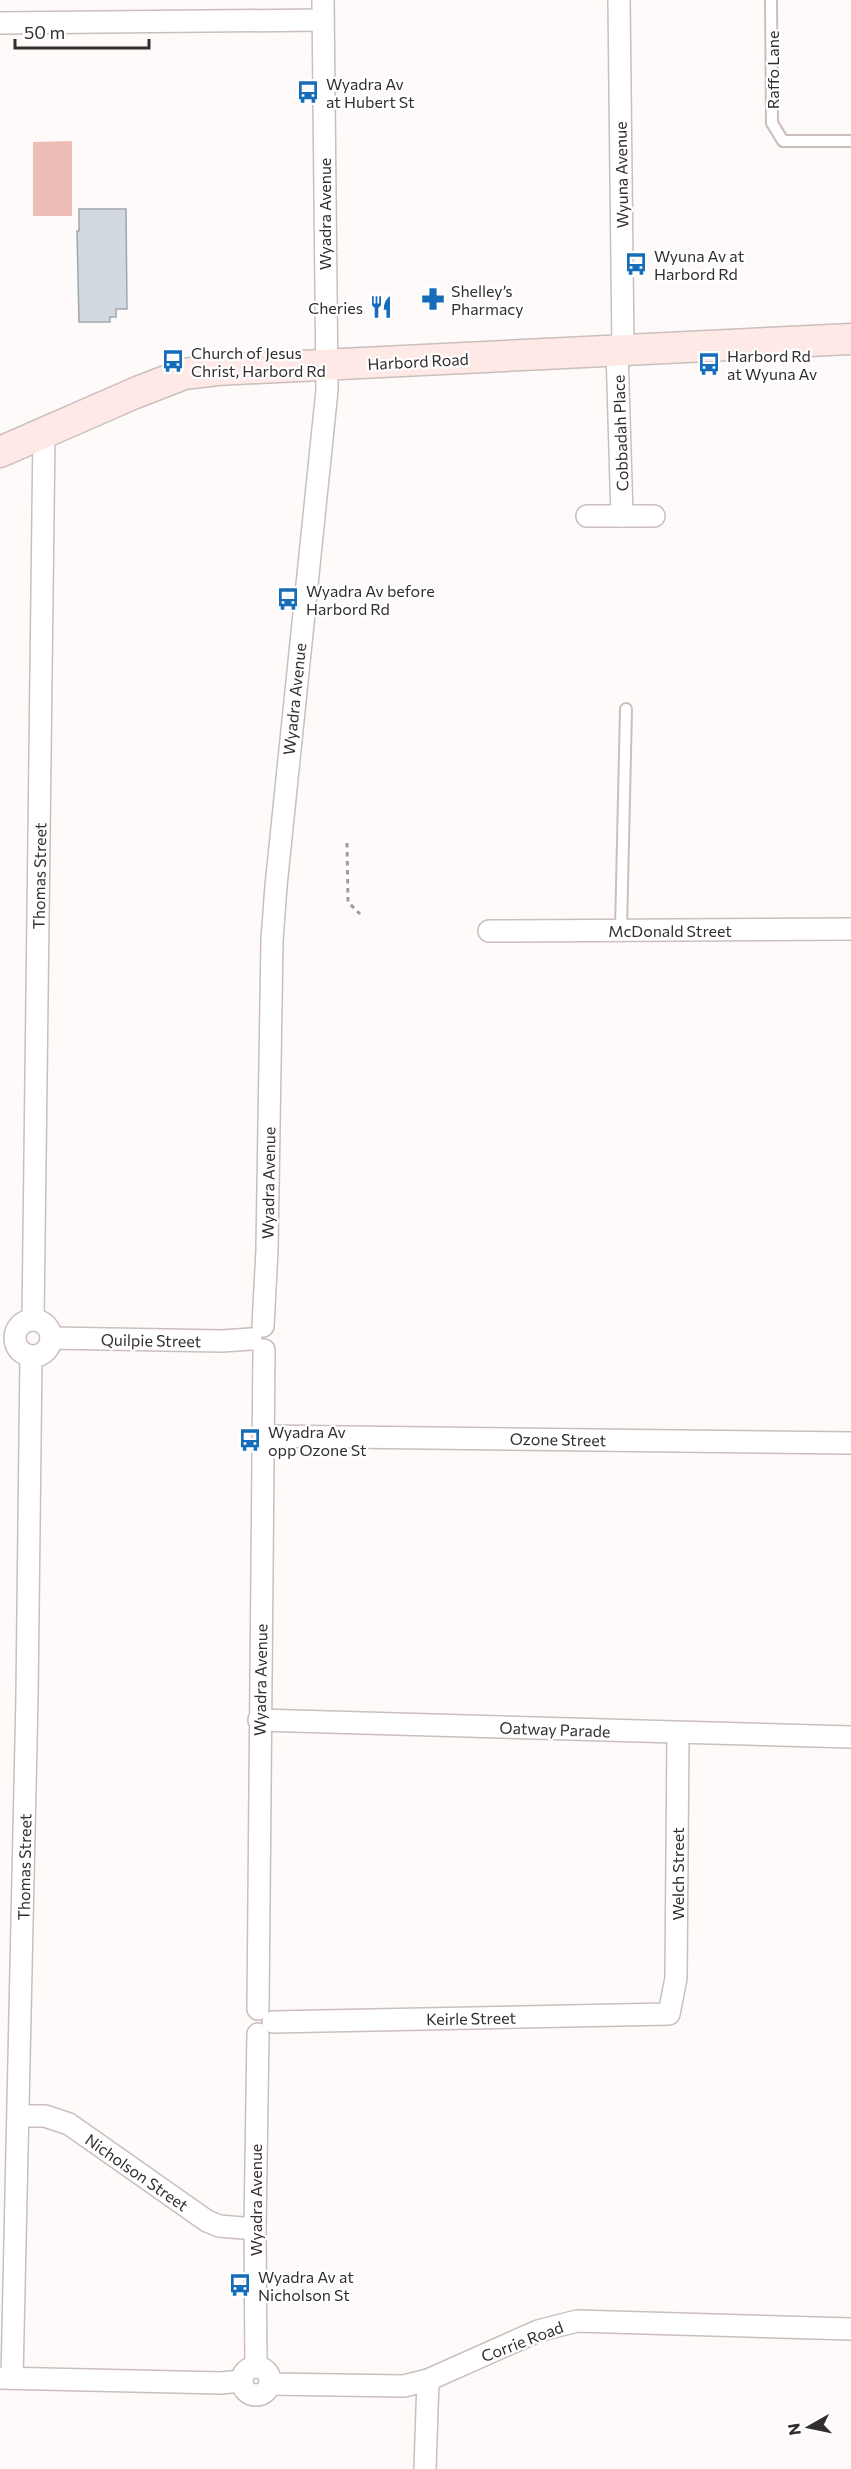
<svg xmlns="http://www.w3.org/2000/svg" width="851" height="2469" font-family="Commissioner,sans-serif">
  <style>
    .green { fill: #edbcb4 }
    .building { fill: #d2d9e0; stroke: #a0a6ad; stroke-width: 1.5 }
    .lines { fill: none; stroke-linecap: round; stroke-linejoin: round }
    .service-casing { stroke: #cabfbd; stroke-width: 14 }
    .minor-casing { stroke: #cabfbd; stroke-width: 24 }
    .secondary-casing { stroke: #cabfbd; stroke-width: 33 }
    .path { stroke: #a09c9b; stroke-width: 3; stroke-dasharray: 4.5 4.5; stroke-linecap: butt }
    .service { stroke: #fff; stroke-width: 10 }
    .minor { stroke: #fff; stroke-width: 21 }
    .secondary { stroke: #fee9e6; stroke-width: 30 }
    .labels { text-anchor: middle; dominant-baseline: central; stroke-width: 4.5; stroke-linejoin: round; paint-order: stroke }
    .street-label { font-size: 16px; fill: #322e2d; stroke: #fff }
    .poi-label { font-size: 16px; fill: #322e2d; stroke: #fff; text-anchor: start }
  </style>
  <rect width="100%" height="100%" fill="#fefaf9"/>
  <path class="green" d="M72 141V216H33V142Z"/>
  <path class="building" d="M79 209H126L127 309H116V317H110V322H79L77 231H79Z"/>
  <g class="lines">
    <g class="service-casing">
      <g id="service">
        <path d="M771 0 772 123 783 141H851"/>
        <path d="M621 930 626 709"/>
      </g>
    </g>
    <g class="minor-casing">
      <g id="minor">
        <path d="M619 0 623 350"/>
        <path d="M0 23 323 20"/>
        <path d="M617 350 622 516"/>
        <path d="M587 516H654"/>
        <path d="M489 931 851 929"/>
        <path d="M33 1320 44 433"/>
        <circle cx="33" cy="1338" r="18"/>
        <path d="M263 1326 267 1250 272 940 276 886 327 390 323 0"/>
        <path d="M51 1338 222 1341 251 1339"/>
        <path d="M264 1436 851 1443"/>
        <path d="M259 1720 851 1737"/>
        <path d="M258 2009 264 1350"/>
        <path d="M273 2022 669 2014 676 1978 678 1733"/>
        <path d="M19 2116H45L69 2124 207 2221 219 2226 255 2229"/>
        <circle cx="256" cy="2381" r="14"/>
        <path d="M256 2367 255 2229 258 2034"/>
        <path d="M0 2378 221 2383 241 2381"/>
        <path d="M12 2378 27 1696 31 1356"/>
        <path d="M270 2384 404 2386 428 2380 538 2331 577 2321 851 2329"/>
        <path d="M425 2469 428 2380"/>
      </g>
    </g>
    <g class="secondary-casing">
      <path id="secondary" d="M0 452 135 393 184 374 217 370 851 339"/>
    </g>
    <path class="path" d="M347 843 348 902 360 914"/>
    <use href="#service" class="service"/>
    <use href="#minor" class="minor"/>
    <use href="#secondary" class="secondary"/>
  </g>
  <defs>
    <g id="bus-bare" transform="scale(1.8)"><path d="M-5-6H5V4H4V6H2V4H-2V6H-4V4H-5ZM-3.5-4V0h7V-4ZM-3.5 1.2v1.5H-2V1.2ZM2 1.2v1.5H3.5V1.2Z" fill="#156dba" stroke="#fff" stroke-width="2.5" paint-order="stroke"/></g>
    <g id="pharmacy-bare" transform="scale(1.8)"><path d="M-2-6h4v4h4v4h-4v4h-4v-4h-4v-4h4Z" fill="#156dba" stroke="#fff" stroke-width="2.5" paint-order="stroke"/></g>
    <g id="restaurant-bare" transform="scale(1.8)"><path d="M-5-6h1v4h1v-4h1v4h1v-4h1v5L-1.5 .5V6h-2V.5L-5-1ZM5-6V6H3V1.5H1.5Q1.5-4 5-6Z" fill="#156dba" stroke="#fff" stroke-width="2.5" paint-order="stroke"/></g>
  </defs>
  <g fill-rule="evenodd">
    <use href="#bus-bare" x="308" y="92"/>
    <use href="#bus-bare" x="636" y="264"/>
    <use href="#pharmacy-bare" x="433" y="299"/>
    <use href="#restaurant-bare" x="381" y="307"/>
    <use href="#bus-bare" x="173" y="361"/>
    <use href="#bus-bare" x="709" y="364"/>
    <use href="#bus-bare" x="288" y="599"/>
    <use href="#bus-bare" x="250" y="1440"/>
    <use href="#bus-bare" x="240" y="2285"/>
  </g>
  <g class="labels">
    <g class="street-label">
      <text transform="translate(772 70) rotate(-90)">Raffo Lane</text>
      <text transform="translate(621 175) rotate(-91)">Wyuna Avenue</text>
      <text transform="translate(324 214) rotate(-90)">Wyadra Avenue</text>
      <text transform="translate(418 361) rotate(-3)">Harbord Road</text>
      <text transform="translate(620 433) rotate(-92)">Cobbadah Place</text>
      <text transform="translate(294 699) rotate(-84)">Wyadra Avenue</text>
      <text transform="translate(39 876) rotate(-89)">Thomas Street</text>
      <text x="670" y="930">McDonald Street</text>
      <text transform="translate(268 1183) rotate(-89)">Wyadra Avenue</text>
      <text transform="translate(151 1340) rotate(1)">Quilpie Street</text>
      <text transform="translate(558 1439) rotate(1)">Ozone Street</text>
      <text transform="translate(260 1680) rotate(-89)">Wyadra Avenue</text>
      <text transform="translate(555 1729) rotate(2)">Oatway Parade</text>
      <text transform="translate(24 1867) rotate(-89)">Thomas Street</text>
      <text transform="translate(677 1874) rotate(-90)">Welch Street</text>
      <text transform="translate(471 2018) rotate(-1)">Keirle Street</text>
      <text transform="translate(137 2172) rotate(35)">Nicholson Street</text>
      <text transform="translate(255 2200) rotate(-90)">Wyadra Avenue</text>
      <text transform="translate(522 2341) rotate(-21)">Corrie Road</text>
    </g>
    <g class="poi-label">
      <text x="326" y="83">Wyadra Av<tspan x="326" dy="18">at Hubert St</tspan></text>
      <text x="654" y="255">Wyuna Av at<tspan x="654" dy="18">Harbord Rd</tspan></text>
      <text x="451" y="290">Shelley’s<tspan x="451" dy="18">Pharmacy</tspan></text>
      <text x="363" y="307" text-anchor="end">Cheries</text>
      <text x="191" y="352">Church of Jesus<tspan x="191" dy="18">Christ, Harbord Rd</tspan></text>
      <text x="727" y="355">Harbord Rd<tspan x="727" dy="18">at Wyuna Av</tspan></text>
      <text x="306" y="590">Wyadra Av before<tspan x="306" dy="18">Harbord Rd</tspan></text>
      <text x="268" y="1431">Wyadra Av<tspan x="268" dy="18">opp Ozone St</tspan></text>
      <text x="258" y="2276">Wyadra Av at<tspan x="258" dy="18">Nicholson St</tspan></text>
    </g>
  </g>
  <g transform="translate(809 2427) rotate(261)" stroke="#ffffff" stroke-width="4.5" paint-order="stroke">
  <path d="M0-4.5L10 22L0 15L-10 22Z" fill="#322e2d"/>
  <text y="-9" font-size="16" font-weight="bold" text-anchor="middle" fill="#322e2d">N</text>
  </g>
  <path d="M15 39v9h134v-9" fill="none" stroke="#322e2d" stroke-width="3"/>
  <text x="24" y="39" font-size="18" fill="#322e2d" stroke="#ffffff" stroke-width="4.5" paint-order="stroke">50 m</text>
</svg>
